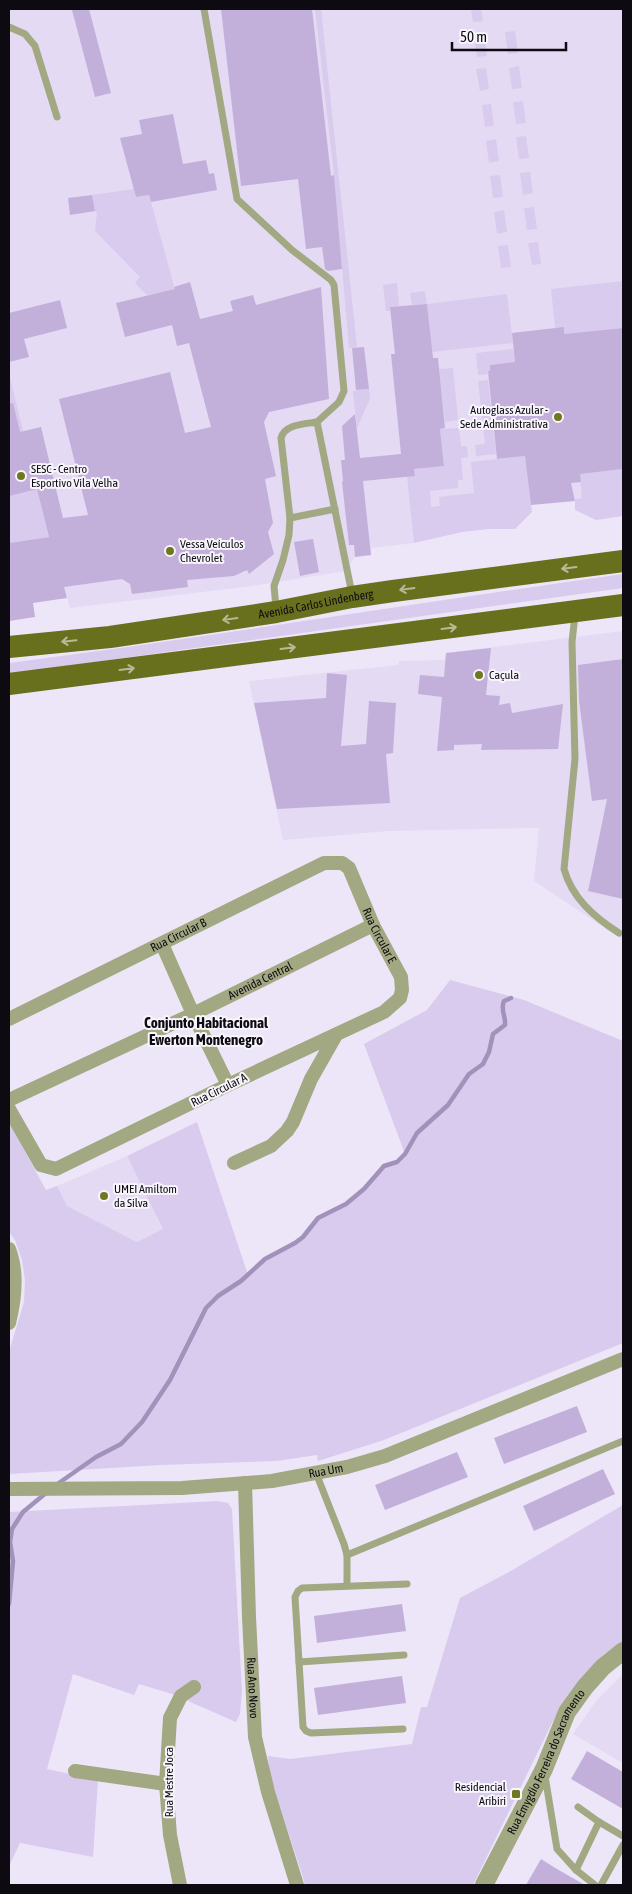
<svg xmlns="http://www.w3.org/2000/svg" width="632" height="1894" font-family="'Asap Condensed',sans-serif">
  <style>
    .built { fill: #e4daf3 }
    .green { fill: #d9cbed }
    .lines { fill: none; stroke-linecap: round; stroke-linejoin: round }
    .stream { stroke: #a291ba; stroke-width: 4.5 }
    .building { fill: #c2b0db }
    .service { stroke: #a2a881; stroke-width: 7 }
    .minor { stroke: #a2a881; stroke-width: 14 }
    .tertiary { stroke: #a2a881; stroke-width: 18 }
    .primary { stroke: #68701e; stroke-width: 22 }
    .oneway { stroke: #b7b998 }
    .poi-dot { fill: #6f7721; stroke: #f8f5fc; stroke-width: 2 }
    .labels { text-anchor: middle; dominant-baseline: central; stroke-width: 4; stroke-linejoin: round; paint-order: stroke }
    .poi-label { font-size: 12px; fill: #0d0b11; stroke: #f8f5fc; text-anchor: start }
    .street-label { font-size: 12px; fill: #0d0b11; stroke: #f8f5fc }
    .quarter-label { font-size: 15px; font-weight: bold; fill: #0d0b11; stroke: #f8f5fc }
  </style>
  <rect width="100%" height="100%" fill="#ede6f8"/>
  <g class="built">
    <path d="M9 9H623V493L412 517 414 543 371 548V555L355 557 345 571 252 586 70 608 45 521 9 373Z"/>
    <path d="M623 631V940L534 881 539 828 388 831 283 840 249 681 398 665 399 661 445 660 446 653Z"/>
    <path d="M127 1156 163 1229 137 1242 67 1206 57 1186Z"/>
    <path d="M623 1674V1763L573 1734 596 1701Z"/>
  </g>
  <g class="green">
    <path d="M315 9H321L357 347 349 348 334 175Z"/>
    <path d="M471 9H481L483 21 473 22Z"/>
    <path d="M515 31 518 53 508 54 505 32Z"/>
    <path d="M484 34 487 56 477 57 474 35Z"/>
    <path d="M519 66 522 88 512 89 509 68Z"/>
    <path d="M486 68 489 89 480 91 476 69Z"/>
    <path d="M523 101 526 123 516 124 513 102Z"/>
    <path d="M491 104 494 126 485 127 482 105Z"/>
    <path d="M526 136 529 158 519 159 516 137Z"/>
    <path d="M496 139 499 161 489 163 486 141Z"/>
    <path d="M530 172 533 193 523 195 520 173Z"/>
    <path d="M500 175 503 197 493 198 490 176Z"/>
    <path d="M134 189 136 197 149 195 176 293 154 298 152 294 147 295 135 283 140 277 95 231 97 213 95 211 92 195Z"/>
    <path d="M534 207 537 229 527 230 524 208Z"/>
    <path d="M504 210 507 232 497 234 494 212Z"/>
    <path d="M538 242 541 264 532 265 528 243Z"/>
    <path d="M508 245 511 267 501 268 498 246Z"/>
    <path d="M623 281V328L564 334V328H555L551 289Z"/>
    <path d="M397 283 399 306 390 307V311H386L383 285Z"/>
    <path d="M425 291 427 304 507 294 513 343 432 352 427 304 412 305 410 293Z"/>
    <path d="M513 349 515 362 490 365V371H487L488 374 478 375 476 353Z"/>
    <path d="M453 368 458 420 445 422 439 369Z"/>
    <path d="M9 373 49 537 9 543Z"/>
    <path d="M488 380 496 454 476 456 475 445 485 444 478 381Z"/>
    <path d="M369 389 370 399 357 428 353 391Z"/>
    <path d="M459 428 461 446H467L468 457 461 458 463 480H458V488L430 491 431 507 440 506 439 497 474 493 471 462 525 456 532 512 515 529H489L462 532 414 543 407 476 415 475 414 469 444 466 440 429Z"/>
    <path d="M623 469V516L596 520 575 510V499L582 498 580 474Z"/>
    <path d="M623 574V588L9 674V663C214 636 418 603 623 574Z"/>
    <path d="M450 980 524 1000 623 1041V1343L384 1440 318 1461 317 1455 277 1461 161 1465 9 1474V1352L24 1302 25 1280 22 1260 15 1240 9 1232V1127L11 1126 46 1190 57 1186 67 1206 137 1242 163 1229 127 1156 197 1122 248 1275 265 1259 295 1243 303 1237 318 1218 346 1204 364 1189 384 1166 397 1162 405 1154 364 1044 427 1010Z"/>
    <path d="M218 1501 228 1503 232 1509 242 1691 240 1714 236 1722 172 1694 139 1684 134 1695 73 1674 47 1769 98 1780 93 1857 20 1843 9 1866V1512Z"/>
    <path d="M623 1505V1641L603 1655 574 1688 553 1721 473 1885H305L302 1874 270 1777 268 1756 290 1759 412 1744 421 1707H427L460 1598 509 1572Z"/>
  </g>
  <g class="lines">
    <g class="stream">
      <path d="M56 1485 96 1457 121 1444 142 1422 170 1380 206 1308 218 1296 241 1281 265 1259 295 1243 303 1237 318 1218 346 1204 364 1189 384 1166 397 1162 405 1154 417 1133 448 1105 469 1074 483 1064 489 1052 493 1034 505 1025C506 1016 500 1010 504 1001L511 998"/>
      <path d="M9 1604 13 1561 10 1542 12 1529 23 1512 46 1493"/>
    </g>
  </g>
  <g class="building">
    <path d="M79 9H89L111 93 95 97 72 10Z"/>
    <path d="M221 9H312L331 176 334 175 342 269 328 271 325 269 322 247 306 249 298 179 241 186Z"/>
    <path d="M173 114 183 164 206 160 209 174 214 173 217 190 151 202 149 195 136 197 120 138 142 134 139 120Z"/>
    <path d="M92 195 95 211 70 215 68 198Z"/>
    <path d="M190 282 200 319 233 311 230 301 253 295 256 305 321 287 329 399 269 412 264 422 276 476 265 479 273 523 268 532 274 554 249 574 247 570 234 576 187 580 188 587 132 594 130 584 122 579 64 587 67 598 33 603 35 617 9 621V543L49 537 37 489 9 496V404L13 403 20 432 41 427 63 518 88 515 59 399 170 372 185 433 211 427 189 343 177 346 172 325 125 337 116 303 175 289 174 287Z"/>
    <path d="M60 300 67 328 24 339 29 357 9 362V313Z"/>
    <path d="M427 304 433 358H438L445 428 440 429 444 466 414 469 415 476 363 481 371 555 355 557 354 545H349L342 482 343 481 341 460H345L342 426 355 414 360 458 401 454 391 354H395L390 307Z"/>
    <path d="M564 327V334L623 328V469L580 474 581 482 571 483 575 501 531 505 525 456 497 459 488 371H490V365L515 362 512 333Z"/>
    <path d="M364 347 369 389 356 390 352 348Z"/>
    <path d="M313 539 319 572 300 576 294 542Z"/>
    <path d="M491 648 486 695 500 696 499 705 510 703 512 713 563 704 558 749 481 750 482 744 454 745V750L437 751 442 697 418 694 420 675 444 677 446 653Z"/>
    <path d="M623 659V899L588 891 607 799 592 801 579 701 578 665Z"/>
    <path d="M327 673 347 675 341 746 366 744 369 701 396 703 393 753 386 754 390 803 277 809 254 703 326 698Z"/>
    <path d="M577 1406 587 1432 504 1464 494 1438Z"/>
    <path d="M457 1452 468 1477 385 1510 375 1485Z"/>
    <path d="M603 1469 615 1494 534 1531 523 1506Z"/>
    <path d="M402 1604 406 1631 317 1643 314 1616Z"/>
    <path d="M402 1676 406 1703 318 1715 314 1688Z"/>
    <path d="M587 1751 623 1772V1809L571 1779Z"/>
    <path d="M541 1859 557 1869 585 1885H526Z"/>
  </g>
  <g class="lines">
    <g class="service">
      <path d="M204 9 237 199 292 250 331 280 334 285 344 391 339 402 317 422"/>
      <path d="M9 27 25 34 35 46 57 117"/>
      <path d="M290 518 335 509"/>
      <path d="M276 608 274 586 283 560 289 535 290 518 281 438C285 424 305 424 317 422L352 594"/>
      <path d="M575 615 572 642 575 759 564 869C572 898 594 917 619 933"/>
      <path d="M316 1473 344 1544 347 1555 623 1441"/>
      <path d="M347 1555V1586"/>
      <path d="M299 1662 404 1655"/>
      <path d="M403 1729 311 1733 306 1731 303 1727 295 1597 298 1591 302 1588 407 1584"/>
      <path d="M545 1776 557 1849 576 1870 595 1885"/>
      <path d="M578 1807 599 1822 623 1836"/>
      <path d="M576 1870 599 1822"/>
      <path d="M601 1885 623 1845"/>
    </g>
    <g class="minor">
      <path d="M162 944 193 1014 228 1085"/>
      <path id="s1" d="M9 1019 324 863H342L349 868 373 925 401 977 402 990 400 998 384 1012 228 1085 56 1169 41 1165 9 1109"/>
      <path id="s2" d="M9 1100 193 1014 373 925"/>
      <path d="M234 1163 271 1146 287 1131 293 1122 311 1079 336 1035"/>
      <path d="M9 1249C18 1272 15 1299 9 1323"/>
      <path id="s3" d="M245 1483 249 1617 255 1737 268 1792 297 1885"/>
      <path id="s4" d="M9 1489 182 1488 272 1481 347 1467 385 1456 623 1359"/>
      <path d="M75 1771 166 1784"/>
      <path d="M180 1885 170 1835 166 1784 170 1718 181 1696 194 1687"/>
    </g>
    <path class="tertiary" id="s5" d="M484 1885 544 1769 567 1712 585 1687 603 1667 623 1651"/>
    <g class="primary">
      <path id="s6" d="M9 647 110 637 276 612 352 597 393 591 623 561"/>
      <path d="M9 684 623 605"/>
    </g>
  </g>
  <defs><path id="oneway-shaft" d="M-6 0H5M1.5-3L5.5 0L1.5 3" fill="none" stroke-width="1.6" stroke-linecap="round" stroke-linejoin="round" transform="scale(1.25)"/></defs>
  <g class="oneway">
    <use href="#oneway-shaft" transform="translate(569 568) rotate(173)"/>
    <use href="#oneway-shaft" transform="translate(407 589) rotate(172)"/>
    <use href="#oneway-shaft" transform="translate(230 619) rotate(172)"/>
    <use href="#oneway-shaft" transform="translate(449 628) rotate(-7)"/>
    <use href="#oneway-shaft" transform="translate(69 641) rotate(174)"/>
    <use href="#oneway-shaft" transform="translate(288 648) rotate(-7)"/>
    <use href="#oneway-shaft" transform="translate(127 669) rotate(-7)"/>
  </g>
  <g class="poi-dot">
    <circle cx="558" cy="417" r="5"/>
    <circle cx="21" cy="476" r="5"/>
    <circle cx="170" cy="551" r="5"/>
    <circle cx="479" cy="675" r="5"/>
    <circle cx="104" cy="1196" r="5"/>
    <rect x="511" y="1789" width="10" height="10" rx="2.5"/>
  </g>
  <g class="labels">
    <g class="poi-label">
      <text x="548" y="410" text-anchor="end">Autoglass Azular -<tspan x="548" dy="14">Sede Administrativa</tspan></text>
      <text x="31" y="469">SESC - Centro<tspan x="31" dy="14">Esportivo Vila Velha</tspan></text>
      <text x="180" y="544">Vessa Veículos<tspan x="180" dy="14">Chevrolet</tspan></text>
      <text x="489" y="675">Caçula</text>
      <text x="114" y="1189">UMEI Amiltom<tspan x="114" dy="14">da Silva</tspan></text>
      <text x="506" y="1787" text-anchor="end">Residencial<tspan x="506" dy="14">Aribiri</tspan></text>
    </g>
    <g class="street-label">
      <text stroke="none"><textPath href="#s6" startOffset="310">Avenida Carlos Lindenberg</textPath></text>
      <text stroke="none"><textPath href="#s1" startOffset="189">Rua Circular B</textPath></text>
      <text stroke="none"><textPath href="#s1" startOffset="452">Rua Circular E</textPath></text>
      <text stroke="none"><textPath href="#s2" startOffset="278">Avenida Central</textPath></text>
      <text transform="translate(219 1090) rotate(-26)">Rua Circular A</text>
      <text stroke="none"><textPath href="#s4" startOffset="318">Rua Um</textPath></text>
      <text stroke="none"><textPath href="#s3" startOffset="205">Rua Ano Novo</textPath></text>
      <text stroke="none"><textPath href="#s5" startOffset="138">Rua Emygdio Ferreira do Sacramento</textPath></text>
      <text transform="translate(169 1782) rotate(-90)">Rua Mestre Joca</text>
    </g>
    <g class="quarter-label">
      <text x="206" y="1022">Conjunto Habitacional<tspan x="206" dy="17">Ewerton Montenegro</tspan></text>
    </g>
  </g>
  <rect width="632" height="1894" fill="none" stroke="#0d0b11" stroke-width="20"/>
  <path d="M452 42v8h114v-8" fill="none" stroke="#0d0b11" stroke-width="2.5"/>
  <text x="460" y="42" font-size="15" fill="#0d0b11" stroke="#f8f5fc" stroke-width="4" paint-order="stroke">50 m</text>
</svg>
